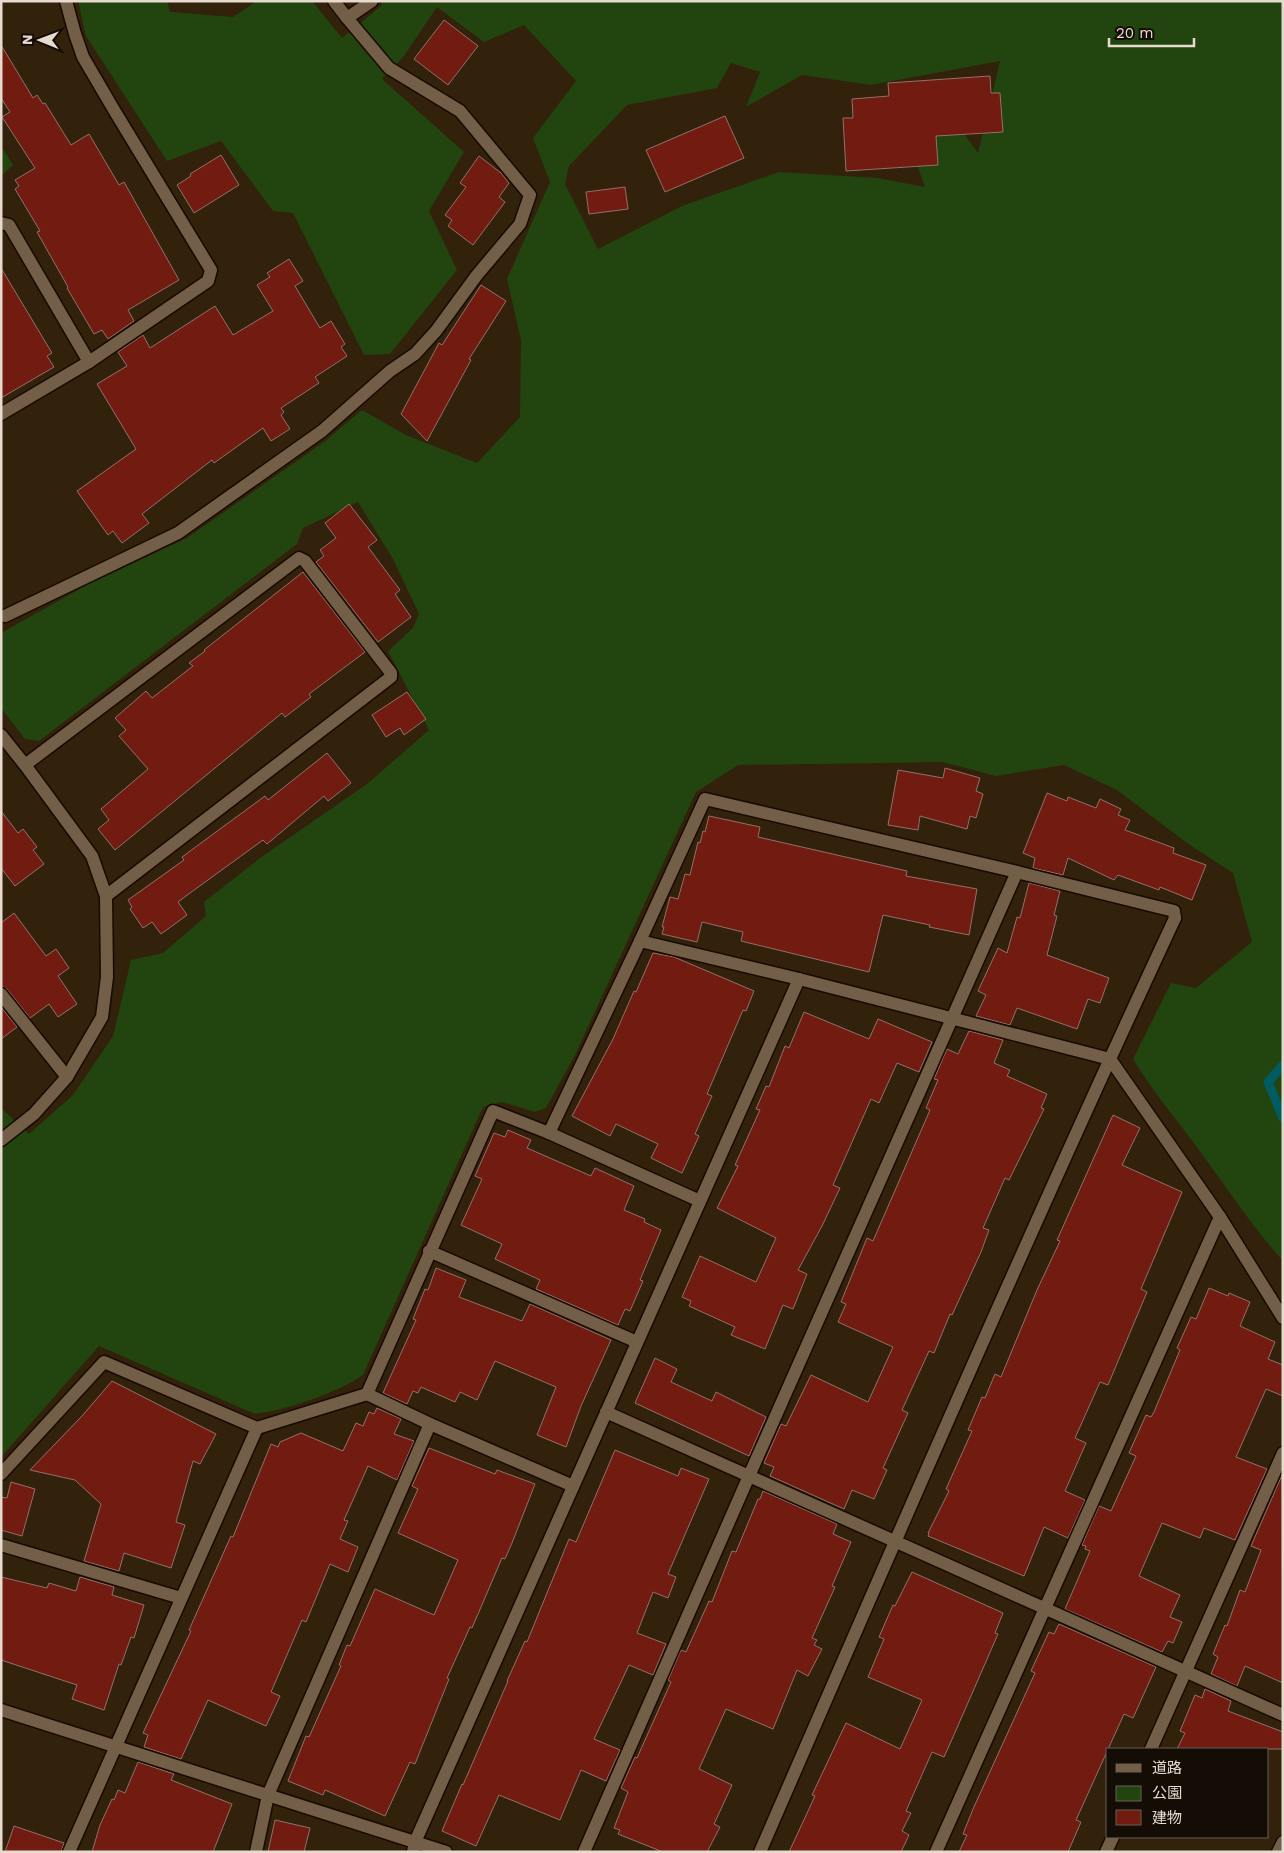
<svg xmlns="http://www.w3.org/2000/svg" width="1284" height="1853" font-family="'Work Sans','Noto Sans JP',sans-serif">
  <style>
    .green { fill: #22450f; fill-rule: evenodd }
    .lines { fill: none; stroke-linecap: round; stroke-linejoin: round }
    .stream { stroke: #005b62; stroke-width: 9 }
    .building { fill: #711b11; stroke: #92716b }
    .minor-casing { stroke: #190a00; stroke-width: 15 }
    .tertiary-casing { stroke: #190a00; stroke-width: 15 }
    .minor { stroke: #735f48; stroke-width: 12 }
    .tertiary { stroke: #735f48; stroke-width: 12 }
  </style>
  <rect width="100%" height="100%" fill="#32210b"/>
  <g class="green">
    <path d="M78 1H167L170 12 233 17 257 1H312L342 38 381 6 383 1H1283V1261C1250 1224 1223 1182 1193 1142 1173 1115 1151 1089 1133 1059L1171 983 1196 988 1252 942 1233 873 1187 843 1117 790 1064 765 996 776 943 762 738 765 696 792 575 1055 546 1108 535 1112 502 1102 483 1107 363 1375C337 1393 286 1410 255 1414L99 1346 1 1457V1108L29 1134 73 1095 113 1036 131 960 163 953 206 916 204 902 260 858 367 784 429 730 388 651 413 628 419 614 393 559 358 502 303 528 297 544 39 741 25 739 1 708V633L85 586 187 538 324 442 362 410 406 435 477 463 520 417 521 340 507 279 550 182 533 138 576 81 524 25 484 42 437 7 404 56 382 79 464 152 429 211 457 270 390 354 364 355 293 213 273 211 221 141 167 161 86 36ZM1000 61 978 153 960 128 929 131 910 146 925 187 877 178 779 172 682 206 598 249 565 184 569 166 627 105 717 88 731 63 760 72 746 107 802 75 871 85Z"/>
    <path d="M1 146 13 165 1 176Z"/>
  </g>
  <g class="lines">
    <path class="stream" d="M1283 1065 1268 1082 1283 1118"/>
  </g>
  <g class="building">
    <path d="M444 20 478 46 448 85 414 59Z"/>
    <path d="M1 45 33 98 37 95 43 104 45 103 71 145 89 134 119 185 124 182 179 280 128 310 134 321 108 339 102 330 94 334 67 288 68 287 37 232 40 231 15 189 19 186 15 180 35 168 2 117 10 112 1 98Z"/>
    <path d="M990 76 991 93H1000L1003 132 936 136 938 165 846 171 843 118H853L852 99 889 96 888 83Z"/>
    <path d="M725 116 744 158 665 192 646 150Z"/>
    <path d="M221 155 239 185 194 213 177 185 191 176 190 174Z"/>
    <path d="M479 156 501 173 509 183 499 197 505 202 473 245 448 226 452 220 445 215 466 187 460 183Z"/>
    <path d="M625 187 628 209 589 214 586 192Z"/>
    <path d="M289 259 303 281 295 286 320 328 331 321 345 344 341 347 347 356 315 377 319 383 281 408 284 412 281 415 290 429 271 441 263 428 214 463 212 460 142 514 149 523 122 543 113 531 108 535 77 491 136 449 97 384 127 366 118 352 143 335 150 348 215 306 233 335 273 311 257 285 270 277 267 273Z"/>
    <path d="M1 268 52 353 47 356 54 367 1 398Z"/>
    <path d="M481 285 506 301 469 359 471 360 427 441 401 414 439 343 442 345Z"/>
    <path d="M349 504 377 540 368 547 400 590 395 594 411 617 378 642 316 562 324 556 320 550 336 538 325 523Z"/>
    <path d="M303 572 365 652 309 694 311 697 285 717 282 713 115 850 98 829 109 820 101 809 148 769 119 736 126 730 115 718 146 691 152 698 193 666 189 663 205 651 204 650Z"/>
    <path d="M407 692 426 719 404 735 400 728 386 737 372 715Z"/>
    <path d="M327 753 351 783 328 801 324 796 267 844 263 840 190 893 178 902 187 915 161 934 152 922 143 928 130 909 132 907 128 900 184 860 182 857 265 796 268 800Z"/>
    <path d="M945 768 980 778 976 791 983 794 976 818 970 816 967 829 920 816 918 830 888 825 898 770 943 778Z"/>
    <path d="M1047 793 1067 801 1068 797 1096 808 1100 799 1121 809 1118 815 1130 820 1125 830 1174 848 1173 853 1206 865 1192 900 1160 887 1159 890 1118 875 1114 880 1068 858 1063 875 1033 868 1035 858 1023 853Z"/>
    <path d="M1 811 18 833 23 829 37 847 33 850 44 864 15 886 1 868Z"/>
    <path d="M709 816 760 827 758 837 907 871 906 876 977 889 969 935 929 927 930 925 883 915 869 972 741 941 743 932 702 922 697 942 662 934 664 927H662L670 897 678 899 685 874 690 875 698 842 700 843 703 831 705 832Z"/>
    <path d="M1029 883 1060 891 1054 915 1057 916 1047 955 1109 978 1100 1003 1088 999 1077 1029 1017 1008 1010 1025 976 1016 986 995 978 991 998 948 1007 953 1017 917 1020 918Z"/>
    <path d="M14 913 46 956 56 949 69 968 58 976 77 1004 58 1017 49 1004 30 1018 7 989 1 986V923Z"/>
    <path d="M653 953 674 957 754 991 746 1011 743 1010 707 1094 712 1096 695 1134 699 1136 682 1173 651 1158 658 1144 616 1124 610 1136 572 1116 613 1039 634 991 636 992Z"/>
    <path d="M1 1007 17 1027 1 1039Z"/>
    <path d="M804 1012 869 1039 878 1019 932 1042 919 1072 897 1063 879 1103 871 1099 833 1185 840 1188 822 1226 798 1270 807 1274 793 1309 783 1305 765 1349 731 1335 735 1327 689 1306 691 1301 682 1297 700 1256 756 1282 776 1238 717 1208 738 1166 735 1165 760 1110 756 1109 766 1086 769 1087 785 1046 789 1048Z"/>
    <path d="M969 1031 1003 1040 994 1063 1010 1070 1007 1076 1047 1094 1041 1108 1044 1109 1009 1180 1005 1178 983 1228 989 1230 981 1252 952 1315 950 1314 934 1353 929 1351 902 1410 908 1413 883 1468 887 1470 874 1499 852 1490 844 1509 770 1476 774 1467 764 1463 781 1424 786 1426 811 1375 868 1402 893 1347 838 1322 846 1304 841 1302 867 1238 873 1241 930 1110 926 1108 938 1080 934 1079 947 1049 958 1054Z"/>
    <path d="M1113 1115 1140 1128 1122 1165 1182 1192 1141 1289 1147 1292 1108 1385 1100 1382 1075 1438 1086 1443 1065 1491 1085 1500 1068 1538 1044 1527 1024 1576 928 1536 929 1534 928 1533 949 1491 946 1489 972 1431 968 1430 982 1397 985 1398 995 1374 1001 1377 1037 1290 1060 1241 1057 1240Z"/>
    <path d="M508 1130 531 1140 527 1148 591 1176 595 1168 634 1186 624 1210 645 1219 644 1222 661 1230 640 1280 643 1281 630 1311 625 1309 618 1325 536 1289 540 1280 495 1259 502 1244 461 1225 482 1179 475 1176 494 1133 505 1137Z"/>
    <path d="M436 1268 466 1280 459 1297 522 1321 530 1304 611 1340 581 1406 566 1447 537 1435 556 1387 495 1361 477 1400 460 1392 455 1402 421 1387 418 1393 413 1391 407 1404 383 1393 416 1320 413 1319 425 1289 428 1290Z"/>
    <path d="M1209 1288 1228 1296 1229 1293 1250 1302 1240 1326 1275 1342 1268 1359 1283 1365V1396L1266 1389 1236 1457 1267 1469 1235 1540 1204 1528 1200 1538 1162 1523 1139 1576 1180 1595 1170 1617 1182 1622 1173 1643 1168 1641 1162 1652 1065 1609 1090 1551 1085 1549 1086 1546 1082 1545 1099 1506 1111 1511 1136 1456 1129 1453 1146 1415 1151 1417 1154 1412 1180 1350 1177 1348 1191 1317 1196 1319Z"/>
    <path d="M655 1358 677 1369 671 1382 712 1401 716 1392 766 1417 749 1456 635 1403Z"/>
    <path d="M112 1381 216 1434 200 1464 193 1461 176 1522 185 1525 171 1568 124 1553 119 1571 84 1561 101 1504 75 1480 30 1470 82 1416Z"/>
    <path d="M377 1408 401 1419 394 1434 414 1441 397 1480 368 1466 344 1520 348 1521 340 1539 358 1547 348 1572 330 1564 306 1622 302 1620 271 1692 280 1696 266 1726 208 1700 181 1759 144 1747 148 1735 143 1733 191 1631 189 1630 231 1536 233 1537 271 1444 278 1447 280 1442 301 1433 343 1451 356 1423 363 1426 369 1412 374 1414Z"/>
    <path d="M429 1448 495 1474 497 1470 535 1484 512 1543 505 1559 502 1558 472 1628 470 1627 447 1678 449 1679 415 1764 410 1762 385 1816 325 1790 323 1795 288 1781 306 1736 309 1737 341 1666 339 1665 347 1645 350 1646 375 1589 434 1615 458 1560 398 1533 418 1489 412 1486Z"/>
    <path d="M615 1450 678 1476 681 1468 709 1479 668 1574 676 1577 668 1598 653 1592 637 1633 666 1644 653 1675 629 1665 594 1739 620 1750 606 1781 581 1770 560 1820 499 1795 476 1846 442 1831 462 1784 463 1785 508 1681H507L525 1641 527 1642 569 1539 576 1542Z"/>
    <path d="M1282 1475 1283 1683 1245 1666 1237 1686 1211 1674 1218 1657 1213 1654 1225 1625 1227 1626 1240 1590 1245 1592 1261 1550 1251 1546Z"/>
    <path d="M11 1482 35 1489 22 1536 1 1530V1497L7 1498Z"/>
    <path d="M763 1491 837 1524 833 1534 851 1542 832 1586 835 1587 812 1638 817 1640 814 1645 822 1649 808 1676 797 1670 773 1729 726 1709 699 1769 732 1785 714 1824 720 1827 707 1852H663L618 1834 620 1830 614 1828 628 1792 621 1788 635 1757 637 1758 671 1682 668 1680 681 1650 686 1652 709 1601 712 1602 732 1551 736 1552 758 1499H760Z"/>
    <path d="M912 1572 1003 1613 995 1633 998 1634 953 1737 944 1757 932 1752 906 1811 911 1813 902 1831 909 1835 901 1852H789L815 1796 812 1795 846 1723 900 1749 922 1700 868 1677 884 1639 879 1637 893 1605 895 1606Z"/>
    <path d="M1 1577 47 1588 49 1583 76 1591 80 1577 114 1587 112 1595 144 1605 134 1638 131 1637 121 1665 119 1664 104 1710 72 1699 77 1685 1 1660Z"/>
    <path d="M1059 1624 1156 1667 1133 1718 1124 1714 1076 1820 1081 1822 1068 1852H959L967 1835 963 1834 973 1809 1035 1673 1031 1671 1049 1632 1054 1634Z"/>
    <path d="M1205 1689 1231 1701 1228 1711 1283 1732V1749H1177L1185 1733 1180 1731 1195 1695 1202 1698Z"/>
    <path d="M138 1762 174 1774 171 1780 232 1804 213 1852H92L100 1825 112 1799 114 1800 118 1790 125 1793Z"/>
    <path d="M275 1820 310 1828 304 1852H268Z"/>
    <path d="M14 1826 64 1843 61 1852H5Z"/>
  </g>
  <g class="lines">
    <g class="minor-casing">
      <g id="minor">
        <path d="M334 1 347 18 372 1"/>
        <path d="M1 223 9 225 89 362"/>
        <path d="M1 414 89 362 208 281 211 270 114 110 83 57 75 34 66 1"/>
        <path d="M5 616 178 533 322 431 390 371 415 354 436 331 477 275 520 224 530 195 460 111 389 68 347 18"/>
        <path d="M1 735 25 765 92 856 106 896 107 977 102 1017 67 1077 34 1114 1 1140"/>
        <path d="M25 765 299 558 305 561 391 673V677L106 896"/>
        <path d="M640 941 799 979 1110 1059 1220 1217 1283 1318"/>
        <path d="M1 994 67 1077"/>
        <path d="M549 1133 700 1201"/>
        <path d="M429 1251 637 1342"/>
        <path d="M367 1394 430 1424 573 1486"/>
        <path d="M606 1412 1283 1715"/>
        <path d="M1 1474 104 1362 257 1428 367 1394 493 1111 549 1133 640 941 705 799 1017 872 1174 911 1175 918"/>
        <path d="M1 1545 181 1598"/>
        <path d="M1 1710 446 1852"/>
        <path d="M1151 1749 1283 1453"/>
        <path d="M69 1852 257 1428"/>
        <path d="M256 1852 268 1795 430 1424"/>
        <path d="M413 1852 415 1842 799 979"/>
        <path d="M584 1852 749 1476 1017 872"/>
        <path d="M936 1852 1220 1217"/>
        <path d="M1106 1852 1113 1837"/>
        <path d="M1278 1852 1283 1842"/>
      </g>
    </g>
    <g class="tertiary-casing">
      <path id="tertiary" d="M760 1852C896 1539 1031 1227 1175 918"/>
    </g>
    <use href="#minor" class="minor"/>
    <use href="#tertiary" class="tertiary"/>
  </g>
  <rect width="1284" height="1853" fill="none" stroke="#e6dbce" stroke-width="5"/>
  <rect x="1106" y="1748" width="162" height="90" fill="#140d05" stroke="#685f55"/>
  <rect x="1116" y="1764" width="25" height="8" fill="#735f48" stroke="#685f55"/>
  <text x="1152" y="1773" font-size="15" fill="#e6dbce">道路</text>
  <rect x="1116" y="1786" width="25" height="15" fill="#22450f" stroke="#685f55"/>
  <text x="1152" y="1798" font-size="15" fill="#e6dbce">公園</text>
  <rect x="1116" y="1810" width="25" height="15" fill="#711b11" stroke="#685f55"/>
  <text x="1152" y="1823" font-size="15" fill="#e6dbce">建物</text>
  <g transform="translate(40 40) rotate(271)" stroke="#140d05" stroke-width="4" paint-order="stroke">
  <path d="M0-4L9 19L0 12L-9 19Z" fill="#e6dbce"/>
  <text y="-8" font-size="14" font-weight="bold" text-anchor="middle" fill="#e6dbce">N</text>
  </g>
  <path d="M1109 38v8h85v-8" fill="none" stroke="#e6dbce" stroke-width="2.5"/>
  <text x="1116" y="38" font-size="15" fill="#e6dbce" stroke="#140d05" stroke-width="4" paint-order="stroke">20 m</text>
</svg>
